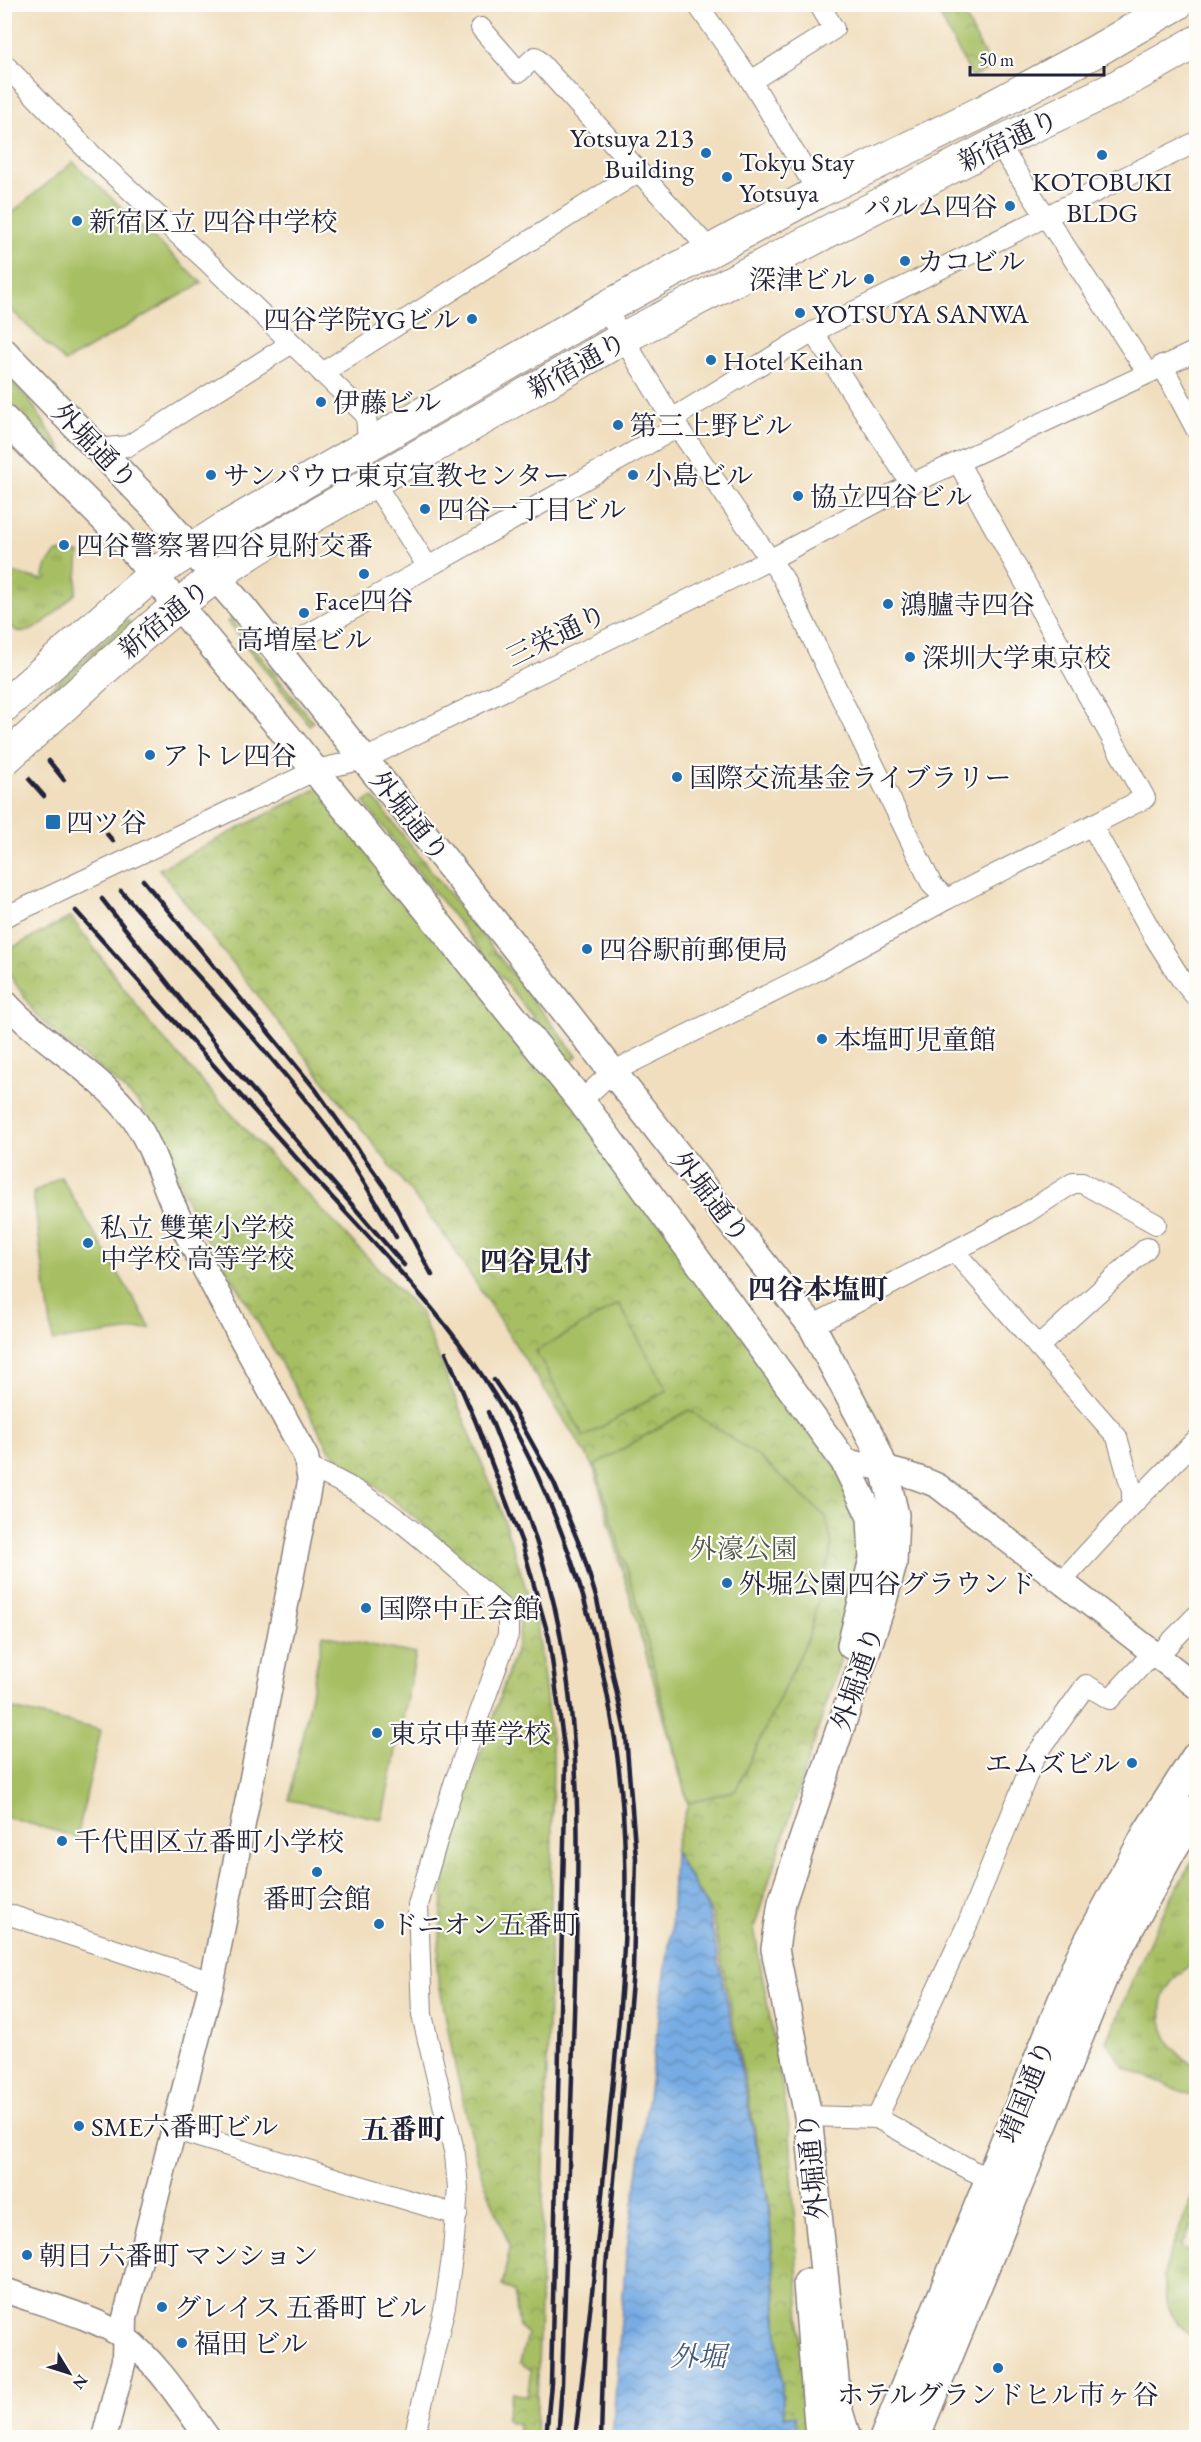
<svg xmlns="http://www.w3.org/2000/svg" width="1201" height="2442" font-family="'EB Garamond','Noto Serif JP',serif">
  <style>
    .grass { fill: url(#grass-tufts); stroke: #647050; stroke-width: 1.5 }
    .park { fill: url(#park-crowns); stroke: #647050; stroke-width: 1.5 }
    .pitch { fill: #a7bf64; stroke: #647050; stroke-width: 1.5 }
    .water { fill: url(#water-waves); stroke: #4c668f; stroke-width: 1.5 }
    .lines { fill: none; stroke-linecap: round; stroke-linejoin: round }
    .minor-casing { stroke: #89807c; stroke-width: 22 }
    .tertiary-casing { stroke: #89807c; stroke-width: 27 }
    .secondary-casing { stroke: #89807c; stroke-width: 30 }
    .primary-casing { stroke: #89807c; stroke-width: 33 }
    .trunk-casing { stroke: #89807c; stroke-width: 34 }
    .minor { stroke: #fff; stroke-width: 20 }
    .tertiary { stroke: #fff; stroke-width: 24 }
    .secondary { stroke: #fff; stroke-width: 27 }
    .primary { stroke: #fff; stroke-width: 30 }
    .trunk { stroke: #fff; stroke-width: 32 }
    .rail { stroke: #22223b; stroke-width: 4.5 }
    .minor-bridge-casing { stroke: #89807c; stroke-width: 22; stroke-linecap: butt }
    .trunk-bridge-casing { stroke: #89807c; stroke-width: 34; stroke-linecap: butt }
    .minor-bridge { stroke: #fff; stroke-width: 20 }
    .trunk-bridge { stroke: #fff; stroke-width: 32 }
    .poi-dot { fill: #1f6fb2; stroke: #fdfcf7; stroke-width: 2 }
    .labels { text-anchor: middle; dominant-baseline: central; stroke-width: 4.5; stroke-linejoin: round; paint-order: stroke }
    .poi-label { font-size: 27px; fill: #22223b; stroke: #fdfcf7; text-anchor: start }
    .street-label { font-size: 27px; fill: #22223b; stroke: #fdfcf7 }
    .park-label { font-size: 27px; fill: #515949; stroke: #fdfcf7 }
    .neighbourhood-label { font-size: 28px; font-weight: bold; fill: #22223b; stroke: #fdfcf7 }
    .water-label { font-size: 28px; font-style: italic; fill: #44597e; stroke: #fdfcf7 }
  </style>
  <defs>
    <pattern id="grass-tufts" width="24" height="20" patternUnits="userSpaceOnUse" patternTransform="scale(1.5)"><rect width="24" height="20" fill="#a7bf64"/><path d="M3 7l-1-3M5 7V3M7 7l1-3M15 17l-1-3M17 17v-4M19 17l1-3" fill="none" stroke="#889b54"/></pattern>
    <pattern id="park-crowns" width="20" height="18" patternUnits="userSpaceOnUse" patternTransform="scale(1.5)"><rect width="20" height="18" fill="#a7bf64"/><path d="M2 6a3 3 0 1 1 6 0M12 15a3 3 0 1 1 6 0" fill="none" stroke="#889b54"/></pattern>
    <pattern id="water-waves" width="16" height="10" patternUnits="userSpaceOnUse" patternTransform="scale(1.5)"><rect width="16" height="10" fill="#76abe3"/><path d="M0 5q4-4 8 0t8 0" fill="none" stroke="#608bb9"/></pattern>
  </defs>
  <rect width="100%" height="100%" fill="#fdfcf7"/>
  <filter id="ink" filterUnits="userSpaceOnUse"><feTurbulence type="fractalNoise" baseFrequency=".0167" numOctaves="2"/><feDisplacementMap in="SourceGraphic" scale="12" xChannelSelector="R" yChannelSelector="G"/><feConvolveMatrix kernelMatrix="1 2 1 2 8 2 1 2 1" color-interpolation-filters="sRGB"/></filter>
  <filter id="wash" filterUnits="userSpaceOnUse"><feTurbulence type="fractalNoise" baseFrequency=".008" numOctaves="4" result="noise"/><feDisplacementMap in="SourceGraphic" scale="24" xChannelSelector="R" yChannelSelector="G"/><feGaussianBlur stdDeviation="1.35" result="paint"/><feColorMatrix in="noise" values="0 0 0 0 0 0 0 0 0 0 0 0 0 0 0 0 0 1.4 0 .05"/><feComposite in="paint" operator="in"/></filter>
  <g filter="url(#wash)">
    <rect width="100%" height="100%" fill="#f0debe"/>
    <g class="grass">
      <path d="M4 374 30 401 68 460 5 398Z"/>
      <path d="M57 552 79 553 76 593C59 608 21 656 5 617 1 608 4 582 5 571L43 580 47 564Z"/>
      <path d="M231 619 313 722 309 725 227 622Z"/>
      <path d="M127 620 131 624 37 706 34 703Z"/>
      <path d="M373 797 577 1056 569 1063 364 803Z"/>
      <path d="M1196 1856V1962C1190 1967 1179 1972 1174 1979 1149 2008 1164 2051 1196 2066V2097L1125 2068 1107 2042C1132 1982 1160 1910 1196 1856Z"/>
      <path d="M1196 2190V2212L1182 2248 1196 2255V2338C1174 2327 1162 2301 1164 2277 1165 2255 1188 2212 1196 2190Z"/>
    </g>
    <g class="park">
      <path d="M962 10 991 68 972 77 941 18Z"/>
      <path d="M324 785 581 1101 860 1501 873 1559 754 1928 790 2131 806 2437H785V2435L797 2432 795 2416H784L769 2202 712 1914 674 1851 688 1804 593 1465 448 1240 159 869Z"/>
      <path d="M71 917 152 1026 254 1139 420 1312 499 1505 537 1622 553 1754 550 1963 536 2437H517L518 2424 506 2420 512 2393 527 2396 531 2371 520 2363 527 2334 519 2327 514 2291 502 2286 510 2247 480 2170 456 2071 437 1972 444 1886 455 1830 518 1643 520 1625 511 1607 492 1586 453 1549 392 1499 331 1452 239 1289 198 1228 178 1179 141 1105 103 1071 62 1040 35 1014 5 967 4 952Z"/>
    </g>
    <g class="pitch">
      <path d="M73 162 202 283 65 362 5 304 4 219Z"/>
      <path d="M60 1177H61L151 1328 53 1341 33 1193Z"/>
      <path d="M619 1304 667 1390 584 1437 536 1351Z"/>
      <path d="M689 1410 759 1457 826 1517 832 1546 809 1636 736 1790 688 1803 642 1620 595 1465Z"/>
      <path d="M323 1635 416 1654 382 1819 289 1800Z"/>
      <path d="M5 1707 101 1730 77 1837 5 1817Z"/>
    </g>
    <path class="water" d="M674 1851 708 1909 768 2202 784 2416H795L797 2431 785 2434V2437H612L626 2256 671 1931Z"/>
  </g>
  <g filter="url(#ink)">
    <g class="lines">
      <g class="minor-casing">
        <g id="minor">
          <path d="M697 4 751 81"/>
          <path d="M481 28 519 72 535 57 711 251"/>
          <path d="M4 64 91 154 210 264 366 415 368 443"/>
          <path d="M998 143 1147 372"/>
          <path d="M818 192 751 81 834 29 819 4"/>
          <path d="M605 308 672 419 783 578 932 885 947 899"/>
          <path d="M813 332 911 484"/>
          <path d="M1162 365 1196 429"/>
          <path d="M322 373 638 172"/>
          <path d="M672 419 813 332 1196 142"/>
          <path d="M96 449 128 446 284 348 285 338"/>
          <path d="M373 481 428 567 678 427"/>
          <path d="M269 642 279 645 291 644 428 567"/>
          <path d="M1092 826 1155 938 1181 979 1196 997"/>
          <path d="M148 850 316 770 365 759 771 559 911 484 1196 351"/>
          <path d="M4 917 44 899"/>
          <path d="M581 1101 612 1072 814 972 947 899 1145 798 958 462"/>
          <path d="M955 1252 1117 1437 1132 1491V1505"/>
          <path d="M812 1326 1026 1213 1073 1183H1082L1156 1224"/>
          <path d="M1038 1347 1147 1248"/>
          <path d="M308 1468C378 1492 444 1559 501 1607L508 1620V1635L454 1784 418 1905 422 2015 455 2155 458 2188 453 2251 445 2306 414 2438"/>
          <path d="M1061 1582 1132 1505 1196 1440"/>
          <path d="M1157 1656 1196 1616"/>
          <path d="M4 1913 212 1982"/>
          <path d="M808 2116 877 2118 971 2170 990 2179"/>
          <path d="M877 2118 968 1923 1034 1758 1086 1685 1110 1699 1153 1653"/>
          <path d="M172 2129 457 2215"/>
        </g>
      </g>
      <g class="tertiary-casing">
        <g id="tertiary">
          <path d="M4 1001C44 1045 101 1073 135 1121 155 1151 164 1188 180 1220 219 1301 264 1378 306 1457L310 1482 212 1982 125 2318 124 2360 104 2438"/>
          <path d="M844 1461C876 1467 908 1472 938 1486L1196 1686"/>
          <path d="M4 2290C37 2302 99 2318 125 2338 159 2364 183 2404 208 2438"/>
        </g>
      </g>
      <g class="secondary-casing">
        <g id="secondary">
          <path d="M4 352 154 507 242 607 525 960 812 1326 873 1441 884 1468 895 1515 893 1564 882 1604 782 1902 775 1949 808 2116 838 2408 847 2438"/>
          <path d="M4 419 119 534 293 743 581 1101 844 1461 871 1517 873 1559 851 1645"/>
          <path d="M807 2283 819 2438"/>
        </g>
      </g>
      <g class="primary-casing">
        <g id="primary">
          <path d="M885 2438 1081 1957 1148 1833 1196 1758"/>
          <path d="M914 2438 1104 1973 1171 1850 1196 1810"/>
        </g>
      </g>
      <g class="trunk-casing">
        <g id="trunk">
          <path d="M4 706 154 574 225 528 605 308 818 192 982 112 1096 51 1177 4"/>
          <path d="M48 720C117 658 185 592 265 544L623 338 998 143 1112 89 1196 42"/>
        </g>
      </g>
      <use href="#minor" class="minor"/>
      <use href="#tertiary" class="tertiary"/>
      <use href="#secondary" class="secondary"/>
      <use href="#primary" class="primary"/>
      <use href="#trunk" class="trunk"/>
      <g class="rail">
        <path d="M49 761 64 780"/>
        <path d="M29 779 44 796"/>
        <path d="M4 820 8 825"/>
        <path d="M107 834 113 841"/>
        <path d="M143 880 316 1090 385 1187 432 1275"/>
        <path d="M121 891C188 966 258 1039 320 1118 349 1155 373 1196 396 1237"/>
        <path d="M102 899 239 1074 404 1265"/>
        <path d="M76 911C156 1001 236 1090 316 1180 370 1239 427 1297 473 1362 569 1500 621 1689 625 1856 628 1947 617 2040 608 2130 599 2233 588 2335 575 2438"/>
        <path d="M446 1353 475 1420 522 1543 549 1638 566 1761 551 2383 546 2438"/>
        <path d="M494 1380 511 1405 554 1483 582 1551 597 1600 626 1736 636 1858 633 1971 606 2267 601 2438"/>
        <path d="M488 1412C516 1483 545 1553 559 1628 584 1759 578 1882 574 2014 570 2137 566 2261 562 2385L558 2438"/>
      </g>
      <g class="minor-bridge-casing">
        <path id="minor-bridge" d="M44 899 148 850"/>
      </g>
      <g class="trunk-bridge-casing">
        <path id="trunk-bridge" d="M4 760 48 720"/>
      </g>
      <use href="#minor-bridge" class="minor-bridge"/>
      <use href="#trunk-bridge" class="trunk-bridge"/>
    </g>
  </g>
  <g class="poi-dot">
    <circle cx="706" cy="153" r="6"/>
    <circle cx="1102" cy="155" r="6"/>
    <circle cx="727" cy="177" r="6"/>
    <circle cx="1010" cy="206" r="6"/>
    <circle cx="77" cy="221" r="6"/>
    <circle cx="905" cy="261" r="6"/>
    <circle cx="869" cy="279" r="6"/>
    <circle cx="800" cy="313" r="6"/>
    <circle cx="472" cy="319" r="6"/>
    <circle cx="711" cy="360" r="6"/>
    <circle cx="321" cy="402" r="6"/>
    <circle cx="618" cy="425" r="6"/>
    <circle cx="211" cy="475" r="6"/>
    <circle cx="633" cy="475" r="6"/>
    <circle cx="798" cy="496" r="6"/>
    <circle cx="425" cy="509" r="6"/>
    <circle cx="64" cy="545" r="6"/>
    <circle cx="364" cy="574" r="6"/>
    <circle cx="888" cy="604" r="6"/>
    <circle cx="304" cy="613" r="6"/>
    <circle cx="910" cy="657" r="6"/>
    <circle cx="150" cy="755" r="6"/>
    <circle cx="677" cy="777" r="6"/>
    <rect x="45" y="814" width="16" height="16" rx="3"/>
    <circle cx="587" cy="949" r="6"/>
    <circle cx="822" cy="1039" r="6"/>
    <circle cx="88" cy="1243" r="6"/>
    <circle cx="727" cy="1583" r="6"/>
    <circle cx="366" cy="1608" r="6"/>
    <circle cx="377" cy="1733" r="6"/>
    <circle cx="1132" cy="1763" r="6"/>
    <circle cx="62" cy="1841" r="6"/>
    <circle cx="317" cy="1872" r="6"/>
    <circle cx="379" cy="1924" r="6"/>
    <circle cx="79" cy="2126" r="6"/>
    <circle cx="27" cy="2255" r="6"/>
    <circle cx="162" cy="2307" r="6"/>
    <circle cx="182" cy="2343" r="6"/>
    <circle cx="998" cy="2368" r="6"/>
  </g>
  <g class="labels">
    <g class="poi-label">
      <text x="694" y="137" text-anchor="end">Yotsuya 213<tspan x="694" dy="31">Building</tspan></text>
      <text x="739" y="161">Tokyu Stay<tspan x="739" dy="31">Yotsuya</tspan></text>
      <text x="1102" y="181" text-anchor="middle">KOTOBUKI<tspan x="1102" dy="31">BLDG</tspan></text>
      <text x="998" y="206" text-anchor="end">パルム四谷</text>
      <text x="89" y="221">新宿区立 四谷中学校</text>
      <text x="917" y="261">カコビル</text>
      <text x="857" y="279" text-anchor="end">深津ビル</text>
      <text x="812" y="313">YOTSUYA SANWA</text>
      <text x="460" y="319" text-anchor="end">四谷学院YGビル</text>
      <text x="723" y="360">Hotel Keihan</text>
      <text x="333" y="402">伊藤ビル</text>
      <text x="630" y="425">第三上野ビル</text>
      <text x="223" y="475">サンパウロ東京宣教センター</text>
      <text x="645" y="475">小島ビル</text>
      <text x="810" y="496">協立四谷ビル</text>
      <text x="437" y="509">四谷一丁目ビル</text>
      <text x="76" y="545">四谷警察署四谷見附交番</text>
      <text x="364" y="600" text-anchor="middle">Face四谷</text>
      <text x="900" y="604">鴻臚寺四谷</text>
      <text x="304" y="639" text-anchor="middle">高増屋ビル</text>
      <text x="922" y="657">深圳大学東京校</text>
      <text x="162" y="755">アトレ四谷</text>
      <text x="689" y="777">国際交流基金ライブラリー</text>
      <text x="66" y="822">四ツ谷</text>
      <text x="599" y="949">四谷駅前郵便局</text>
      <text x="834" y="1039">本塩町児童館</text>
      <text x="100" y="1227">私立 雙葉小学校<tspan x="100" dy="31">中学校 高等学校</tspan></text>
      <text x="739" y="1583">外堀公園四谷グラウンド</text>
      <text x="378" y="1608">国際中正会館</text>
      <text x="389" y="1733">東京中華学校</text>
      <text x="1120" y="1763" text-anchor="end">エムズビル</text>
      <text x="74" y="1841">千代田区立番町小学校</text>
      <text x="317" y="1898" text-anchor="middle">番町会館</text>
      <text x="391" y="1924">ドニオン五番町</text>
      <text x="91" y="2126">SME六番町ビル</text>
      <text x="39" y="2255">朝日 六番町 マンション</text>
      <text x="174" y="2307">グレイス 五番町 ビル</text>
      <text x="194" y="2343">福田 ビル</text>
      <text x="998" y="2394" text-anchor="middle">ホテルグランドヒル市ヶ谷</text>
    </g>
    <g class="street-label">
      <text transform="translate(1008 140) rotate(-26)">新宿通り</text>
      <text transform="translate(577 365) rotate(-29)">新宿通り</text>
      <text transform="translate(95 446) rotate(46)">外堀通り</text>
      <text transform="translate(164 619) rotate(-39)">新宿通り</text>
      <text transform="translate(556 635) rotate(-26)">三栄通り</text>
      <text transform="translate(410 816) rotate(51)">外堀通り</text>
      <text transform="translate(711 1197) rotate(52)">外堀通り</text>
      <text transform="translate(857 1678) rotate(-71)">外堀通り</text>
      <text transform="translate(1026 2091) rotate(-68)">靖国通り</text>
      <text transform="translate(812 2166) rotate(-96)">外堀通り</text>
    </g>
    <g class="park-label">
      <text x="744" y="1548">外濠公園</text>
    </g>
    <g class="neighbourhood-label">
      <text x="536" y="1261">四谷見付</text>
      <text x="818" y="1289">四谷本塩町</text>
      <text x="403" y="2129">五番町</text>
    </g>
    <g class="water-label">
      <text x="698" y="2356">外堀</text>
    </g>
  </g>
  <rect width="1201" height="2442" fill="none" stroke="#fdfcf7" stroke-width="24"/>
  <g transform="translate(69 2373) rotate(128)" stroke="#fdfcf7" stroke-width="4.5" paint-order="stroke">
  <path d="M0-4.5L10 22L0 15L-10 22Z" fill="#22223b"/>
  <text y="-9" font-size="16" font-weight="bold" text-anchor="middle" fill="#22223b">N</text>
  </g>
  <path d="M970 66v9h134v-9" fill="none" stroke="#22223b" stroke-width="3"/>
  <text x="979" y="66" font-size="18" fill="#22223b" stroke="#fdfcf7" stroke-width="4.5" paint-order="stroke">50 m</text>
</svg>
